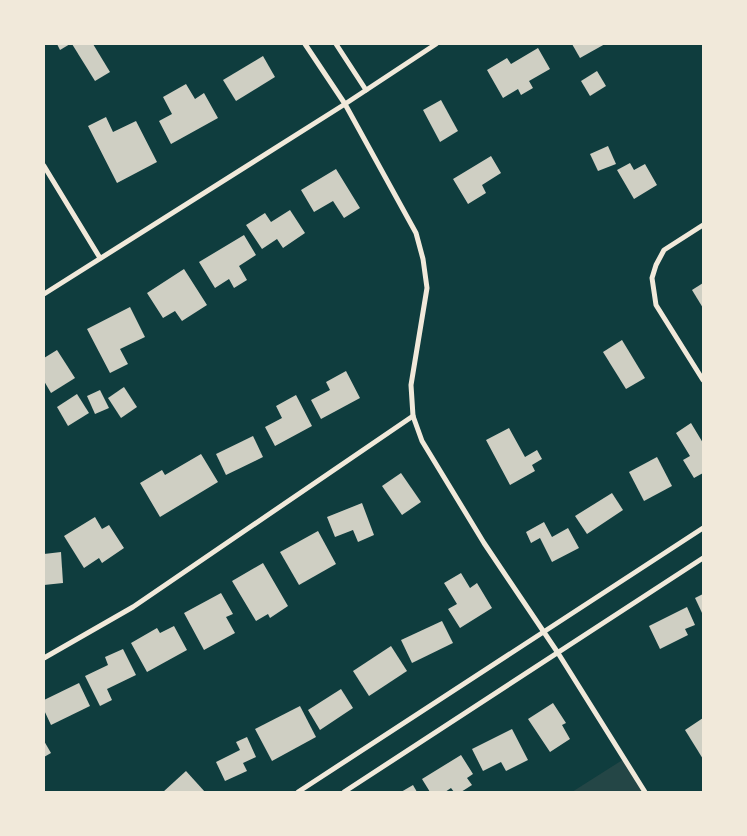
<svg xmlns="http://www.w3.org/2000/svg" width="747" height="836" font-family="Literata,serif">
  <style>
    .green { fill: #244646 }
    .building { fill: #cfcfc3 }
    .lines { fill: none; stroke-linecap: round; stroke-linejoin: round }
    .minor { stroke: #f1e9da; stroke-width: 5 }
  </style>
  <rect width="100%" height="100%" fill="#0f3d3e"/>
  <path class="green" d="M624 759 645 792H572Z"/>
  <g class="building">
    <path d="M57 44H70L60 50Z"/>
    <path d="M72 44H93L110 72 95 81Z"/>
    <path d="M572 44H605L580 58Z"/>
    <path d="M538 48 550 69 529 81 533 88 521 95 518 89 503 98 487 70 507 58 511 64Z"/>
    <path d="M263 56 275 77 236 101 223 80Z"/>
    <path d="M597 71 606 86 590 96 581 81Z"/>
    <path d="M186 84 195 99 204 93 218 118 171 144 159 121 172 114 163 97Z"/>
    <path d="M441 100 458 131 440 142 423 110Z"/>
    <path d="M106 117 113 132 136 121 157 162 117 183 88 126Z"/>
    <path d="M608 146 616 164 598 171 590 154Z"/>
    <path d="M491 156 501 173 482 185 486 193 468 204 453 179Z"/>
    <path d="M630 163 634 170 645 164 657 185 634 199 617 170Z"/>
    <path d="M336 169 360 208 344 218 333 201 314 212 301 190Z"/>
    <path d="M290 210 305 233 283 248 277 239 262 249 246 225 265 213 271 222Z"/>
    <path d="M244 235 256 255 239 266 247 280 234 288 229 279 215 288 199 262Z"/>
    <path d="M184 269 207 305 182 321 175 311 163 318 147 293Z"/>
    <path d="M703 283V308L692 290Z"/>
    <path d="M130 307 145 337 120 349 128 364 110 373 87 329Z"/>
    <path d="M622 340 645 378 626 389 603 352Z"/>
    <path d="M57 350 75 378 51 393 44 381V358Z"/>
    <path d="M346 371 360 398 321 419 311 400 330 390 326 382Z"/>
    <path d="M124 387 137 407 121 418 108 398Z"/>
    <path d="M100 390 109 408 95 414 87 396Z"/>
    <path d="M77 394 89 413 68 426 57 407Z"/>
    <path d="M296 395 312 426 275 446 265 427 282 418 276 406Z"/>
    <path d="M691 423 703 443V473L694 478 683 460 690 456 676 433Z"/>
    <path d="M509 428 525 457 537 450 542 459 532 465 535 471 510 485 486 440Z"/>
    <path d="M253 436 263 457 226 475 216 454Z"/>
    <path d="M201 454 218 482 160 517 140 483 162 470 165 475Z"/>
    <path d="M657 457 672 486 644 501 629 472Z"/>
    <path d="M401 473 421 502 402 515 382 486Z"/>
    <path d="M612 493 623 510 587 534 575 516Z"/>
    <path d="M362 503 374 535 358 542 353 530 335 537 327 517Z"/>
    <path d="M95 517 102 529 109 525 124 548 102 563 99 558 84 568 64 536Z"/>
    <path d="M544 522 552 537 568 528 579 548 552 562 540 538 531 543 526 532Z"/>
    <path d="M318 531 336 564 299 585 280 552Z"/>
    <path d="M61 552 63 583 44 585V554Z"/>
    <path d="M263 563 288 606 270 618 268 614 256 621 232 581Z"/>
    <path d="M461 573 470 588 477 583 492 608 460 628 448 609 457 604 444 583Z"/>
    <path d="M221 593 233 614 226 617 235 633 204 650 184 613Z"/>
    <path d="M703 594V615L695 598Z"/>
    <path d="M687 607 695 625 685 629 688 635 660 649 649 626Z"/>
    <path d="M442 621 453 643 412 663 401 640Z"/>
    <path d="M174 626 187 650 147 672 131 643 157 628 160 633Z"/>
    <path d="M391 646 407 671 369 696 353 671Z"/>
    <path d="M123 649 136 675 107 689 112 700 100 706 85 676 108 665 105 657Z"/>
    <path d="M79 683 90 706 51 725 44 710V700Z"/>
    <path d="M341 689 353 708 320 730 308 710Z"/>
    <path d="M553 703 566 723 562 725 570 739 550 752 528 719Z"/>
    <path d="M300 706 316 737 272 761 255 729Z"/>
    <path d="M703 718V759L685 730Z"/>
    <path d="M512 729 528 760 506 771 501 762 483 771 472 749Z"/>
    <path d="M247 737 256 757 243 763 247 771 225 781 216 762 240 750 236 742Z"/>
    <path d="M44 741 51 753 44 757Z"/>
    <path d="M461 755 473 774 467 778 472 785 461 792H454L451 788 445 792H430L422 779Z"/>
    <path d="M186 771 205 792H163Z"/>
    <path d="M413 785 417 792H401Z"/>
  </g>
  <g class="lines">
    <g class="minor">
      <path d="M305 44 345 104 416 233 423 259 427 288 411 385 413 416 422 441 484 543 558 653 645 792"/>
      <path d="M336 44 366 90"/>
      <path d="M44 166 100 258"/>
      <path d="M703 225 664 250 656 265 652 278 656 305 703 380"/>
      <path d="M44 294 345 104 436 44"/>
      <path d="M44 658 133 607 413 416"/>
      <path d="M298 792 703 528"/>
      <path d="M344 792 703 558"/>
    </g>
  </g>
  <rect width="747" height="836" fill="none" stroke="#f1e9da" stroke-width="90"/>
</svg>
